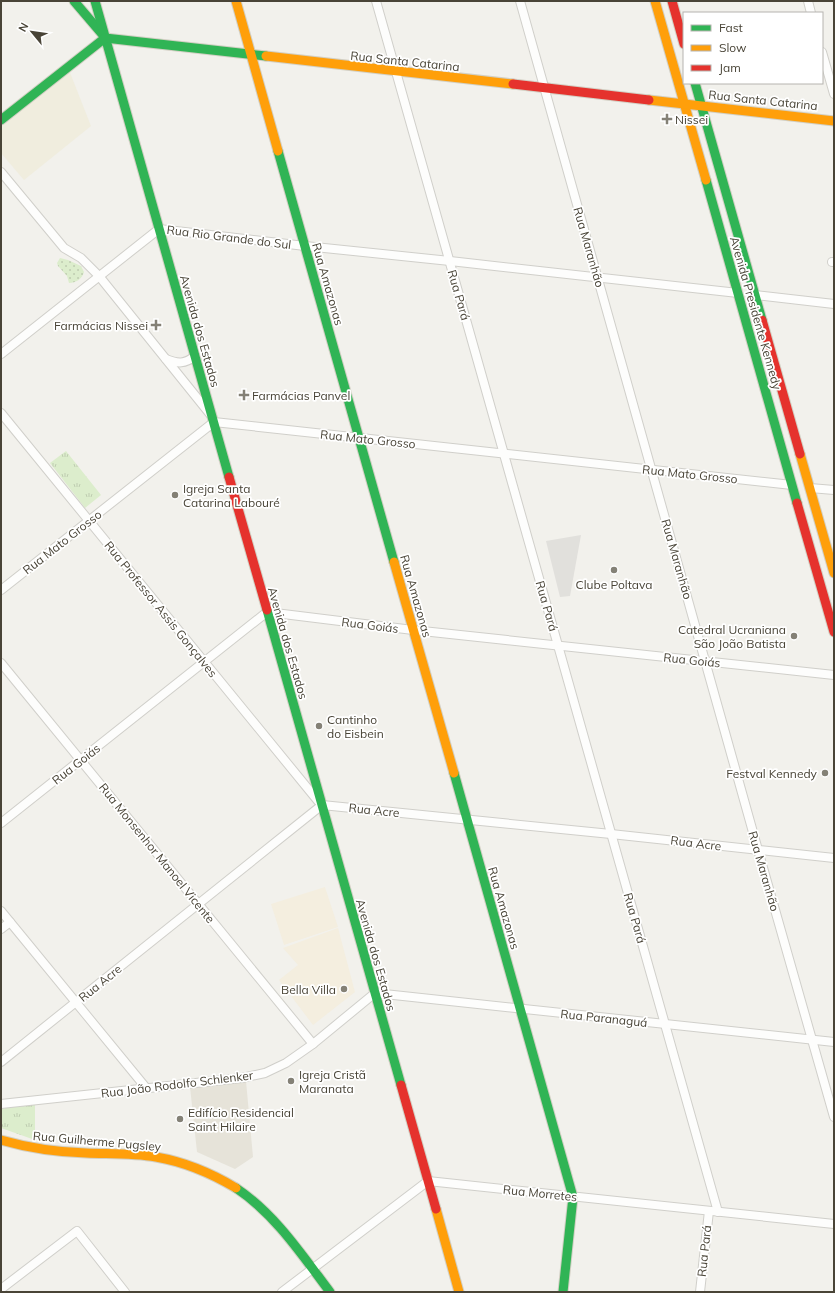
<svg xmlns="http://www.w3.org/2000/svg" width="835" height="1293" font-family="Mulish,sans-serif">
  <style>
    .residential { fill: #e6e3d9 }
    .commercial { fill: #f4eedf }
    .education { fill: #f0edde }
    .grass { fill: url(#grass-dots) }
    .park { fill: url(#park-tufts) }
    .parking { fill: #e1e0dc }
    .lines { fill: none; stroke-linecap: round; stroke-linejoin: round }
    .street-casing { stroke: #d0cfca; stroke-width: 10 }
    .fast-casing { stroke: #d2cfc3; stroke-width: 11 }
    .slow-casing { stroke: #d2cfc3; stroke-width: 11 }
    .jam-casing { stroke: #d2cfc3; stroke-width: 11 }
    .street { stroke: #fdfdfc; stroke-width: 8 }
    .fast { stroke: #30b455; stroke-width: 9 }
    .slow { stroke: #ff9f0a; stroke-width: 9 }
    .jam { stroke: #e5322d; stroke-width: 9 }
    .poi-dot { fill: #848176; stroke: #fff; stroke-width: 1.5 }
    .labels { text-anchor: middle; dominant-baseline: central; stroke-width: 3.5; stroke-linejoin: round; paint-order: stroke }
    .street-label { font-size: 12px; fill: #494437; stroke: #fff }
    .poi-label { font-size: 12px; fill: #494437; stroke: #fff; text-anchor: start }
  </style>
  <defs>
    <pattern id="grass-dots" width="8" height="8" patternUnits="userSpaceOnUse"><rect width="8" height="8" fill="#dcedcc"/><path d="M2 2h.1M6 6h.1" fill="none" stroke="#beccb0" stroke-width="1.8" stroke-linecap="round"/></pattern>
    <pattern id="park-tufts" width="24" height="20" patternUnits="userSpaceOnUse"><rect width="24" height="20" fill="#dcedcc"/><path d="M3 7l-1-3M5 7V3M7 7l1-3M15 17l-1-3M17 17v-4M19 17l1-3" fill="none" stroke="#beccb0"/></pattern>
  </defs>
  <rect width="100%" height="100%" fill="#f2f1ec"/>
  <path class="residential" d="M246 1081 253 1157 235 1169 197 1152 190 1087Z"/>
  <g class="commercial">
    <path d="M325 887 338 927 284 945 271 904Z"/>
    <path d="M338 928 355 992 313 1025 279 980 298 965 283 948Z"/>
  </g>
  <path class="education" d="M69 70 91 126 24 180 1 153V127Z"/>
  <path class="grass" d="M60 258 68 260 81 266 84 272C82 279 76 283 69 283L67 276 58 266 57 263Z"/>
  <g class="park">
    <path d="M66 451 101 495 85 508 50 463Z"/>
    <path d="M35 1103V1140L1 1128V1109Z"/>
  </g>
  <path class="parking" d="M581 535 570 596 560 597 546 541Z"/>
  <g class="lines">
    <g class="street-casing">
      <g id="street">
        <path d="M376 1 718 1212"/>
        <path d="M520 1 758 850 834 1117"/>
        <path d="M808 1 811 13"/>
        <path d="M822 52 834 94"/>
        <path d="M1 172 64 248 81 258 99 276 210 414"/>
        <path d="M832 262H834"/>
        <path d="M755 295 834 304"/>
        <path d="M1 354 159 229 305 246 450 261 738 293"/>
        <path d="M166 359C178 364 185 364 195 356"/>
        <path d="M1 413 318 801"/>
        <path d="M810 488 834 490"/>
        <path d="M1 590 214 422 792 485"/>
        <path d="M1 663 313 1044"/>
        <path d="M1 823 267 612 413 630 834 675"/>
        <path d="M1 911 147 1089"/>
        <path d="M1 929 10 922"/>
        <path d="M1 1062 322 805 611 834 834 858"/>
        <path d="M1 1104 242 1078 265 1073 286 1063 313 1044 375 993 834 1042"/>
        <path d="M1 1289 77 1231 125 1292"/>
        <path d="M282 1292 428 1181 834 1224"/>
        <path d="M700 1292 709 1211"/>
      </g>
    </g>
    <g class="fast-casing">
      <g id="fast">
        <path d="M74 1 103 35"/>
        <path d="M95 1 229 477"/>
        <path d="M695 83 762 320"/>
        <path d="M1 120 105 38 266 56"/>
        <path d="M278 151 394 562"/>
        <path d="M706 180 797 503"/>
        <path d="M267 610 401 1085"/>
        <path d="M454 773 573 1197 563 1292"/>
        <path d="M236 1188C275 1214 302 1255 330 1292"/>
      </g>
    </g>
    <g class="slow-casing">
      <g id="slow">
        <path d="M236 1 278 151"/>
        <path d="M655 1 706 180"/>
        <path d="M266 56 513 84"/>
        <path d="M649 100 834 121"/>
        <path d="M800 454 834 573"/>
        <path d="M394 562 454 773"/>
        <path d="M1 1140C29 1148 57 1152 86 1153 109 1154 133 1153 156 1157 185 1162 211 1173 236 1188"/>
        <path d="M436 1209 459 1292"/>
      </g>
    </g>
    <g class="jam-casing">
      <g id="jam">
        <path d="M672 1 684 44"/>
        <path d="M513 84 649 100"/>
        <path d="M762 320 800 454"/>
        <path d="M229 477 267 610"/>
        <path d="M797 503 834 632"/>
        <path d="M401 1085 436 1209"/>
      </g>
    </g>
    <use href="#street" class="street"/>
    <use href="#fast" class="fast"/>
    <use href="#slow" class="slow"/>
    <use href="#jam" class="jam"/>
  </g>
  <g class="poi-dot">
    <path d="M665 113h4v4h4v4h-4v4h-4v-4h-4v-4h4z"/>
    <path d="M154 319h4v4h4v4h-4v4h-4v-4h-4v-4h4z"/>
    <path d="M242 389h4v4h4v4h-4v4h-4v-4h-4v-4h4z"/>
    <circle cx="175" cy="495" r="4"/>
    <circle cx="614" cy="570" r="4"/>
    <circle cx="794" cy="636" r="4"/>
    <circle cx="319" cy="726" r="4"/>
    <circle cx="825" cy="773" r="4"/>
    <circle cx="344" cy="989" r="4"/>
    <circle cx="291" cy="1081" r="4"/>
    <circle cx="180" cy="1119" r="4"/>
  </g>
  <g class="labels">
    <g class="street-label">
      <text transform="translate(405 61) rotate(6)">Rua Santa Catarina</text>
      <text transform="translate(763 100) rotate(6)">Rua Santa Catarina</text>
      <text transform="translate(229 237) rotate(7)">Rua Rio Grande do Sul</text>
      <text transform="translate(589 247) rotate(74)">Rua Maranhão</text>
      <text transform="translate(328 284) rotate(74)">Rua Amazonas</text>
      <text transform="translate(459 295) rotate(74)">Rua Pará</text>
      <text transform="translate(756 313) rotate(74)">Avenida Presidente Kennedy</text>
      <text transform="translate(200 331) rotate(74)">Avenida dos Estados</text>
      <text transform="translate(368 439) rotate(6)">Rua Mato Grosso</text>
      <text transform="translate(690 474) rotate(6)">Rua Mato Grosso</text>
      <text transform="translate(62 542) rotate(-38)">Rua Mato Grosso</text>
      <text transform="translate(677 559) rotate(74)">Rua Maranhão</text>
      <text transform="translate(416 596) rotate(74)">Rua Amazonas</text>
      <text transform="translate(547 606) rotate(74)">Rua Pará</text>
      <text transform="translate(161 609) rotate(51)">Rua Professor Assis Gonçalves</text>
      <text transform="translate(370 625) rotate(7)">Rua Goiás</text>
      <text transform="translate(288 643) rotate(74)">Avenida dos Estados</text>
      <text transform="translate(692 660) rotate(6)">Rua Goiás</text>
      <text transform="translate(76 764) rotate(-38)">Rua Goiás</text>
      <text transform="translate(374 810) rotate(6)">Rua Acre</text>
      <text transform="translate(696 843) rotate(7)">Rua Acre</text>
      <text transform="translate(157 853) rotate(51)">Rua Monsenhor Manoel Vicente</text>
      <text transform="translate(764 871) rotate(74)">Rua Maranhão</text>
      <text transform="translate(504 908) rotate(74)">Rua Amazonas</text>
      <text transform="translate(635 918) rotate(74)">Rua Pará</text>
      <text transform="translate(376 955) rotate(74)">Avenida dos Estados</text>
      <text transform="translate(100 983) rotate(-39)">Rua Acre</text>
      <text transform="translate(604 1018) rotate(6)">Rua Paranaguá</text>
      <text transform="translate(177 1084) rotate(-7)">Rua João Rodolfo Schlenker</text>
      <text transform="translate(97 1141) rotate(5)">Rua Guilherme Pugsley</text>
      <text transform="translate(540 1193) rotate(6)">Rua Morretes</text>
      <text transform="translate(704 1251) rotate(-84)">Rua Pará</text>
    </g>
    <g class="poi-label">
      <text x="675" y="119">Nissei</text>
      <text x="148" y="325" text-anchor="end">Farmácias Nissei</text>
      <text x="252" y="395">Farmácias Panvel</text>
      <text x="183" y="488">Igreja Santa<tspan x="183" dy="14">Catarina Labouré</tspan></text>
      <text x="614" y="584" text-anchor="middle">Clube Poltava</text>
      <text x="786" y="629" text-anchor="end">Catedral Ucraniana<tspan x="786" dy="14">São João Batista</tspan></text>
      <text x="327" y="719">Cantinho<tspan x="327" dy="14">do Eisbein</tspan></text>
      <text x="817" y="773" text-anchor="end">Festval Kennedy</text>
      <text x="336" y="989" text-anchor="end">Bella Villa</text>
      <text x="299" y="1074">Igreja Cristã<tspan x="299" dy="14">Maranata</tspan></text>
      <text x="188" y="1112">Edifício Residencial<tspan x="188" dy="14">Saint Hilaire</tspan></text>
    </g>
  </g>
  <rect width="835" height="1293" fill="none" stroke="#494437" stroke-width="4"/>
  <rect x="683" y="12" width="140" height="72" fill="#ffffff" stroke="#b6b4af"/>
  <rect x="691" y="25" width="20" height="6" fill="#30b455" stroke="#b6b4af"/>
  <text x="719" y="32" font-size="12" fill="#494437">Fast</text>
  <rect x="691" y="45" width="20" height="6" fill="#ff9f0a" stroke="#b6b4af"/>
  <text x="719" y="52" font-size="12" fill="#494437">Slow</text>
  <rect x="691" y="65" width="20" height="6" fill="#e5322d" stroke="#b6b4af"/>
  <text x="719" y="72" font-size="12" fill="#494437">Jam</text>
  <g transform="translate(32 32) rotate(299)" stroke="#ffffff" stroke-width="3" paint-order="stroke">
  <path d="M0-3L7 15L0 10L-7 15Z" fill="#494437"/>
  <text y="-6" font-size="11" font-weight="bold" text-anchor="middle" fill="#494437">N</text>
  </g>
</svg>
